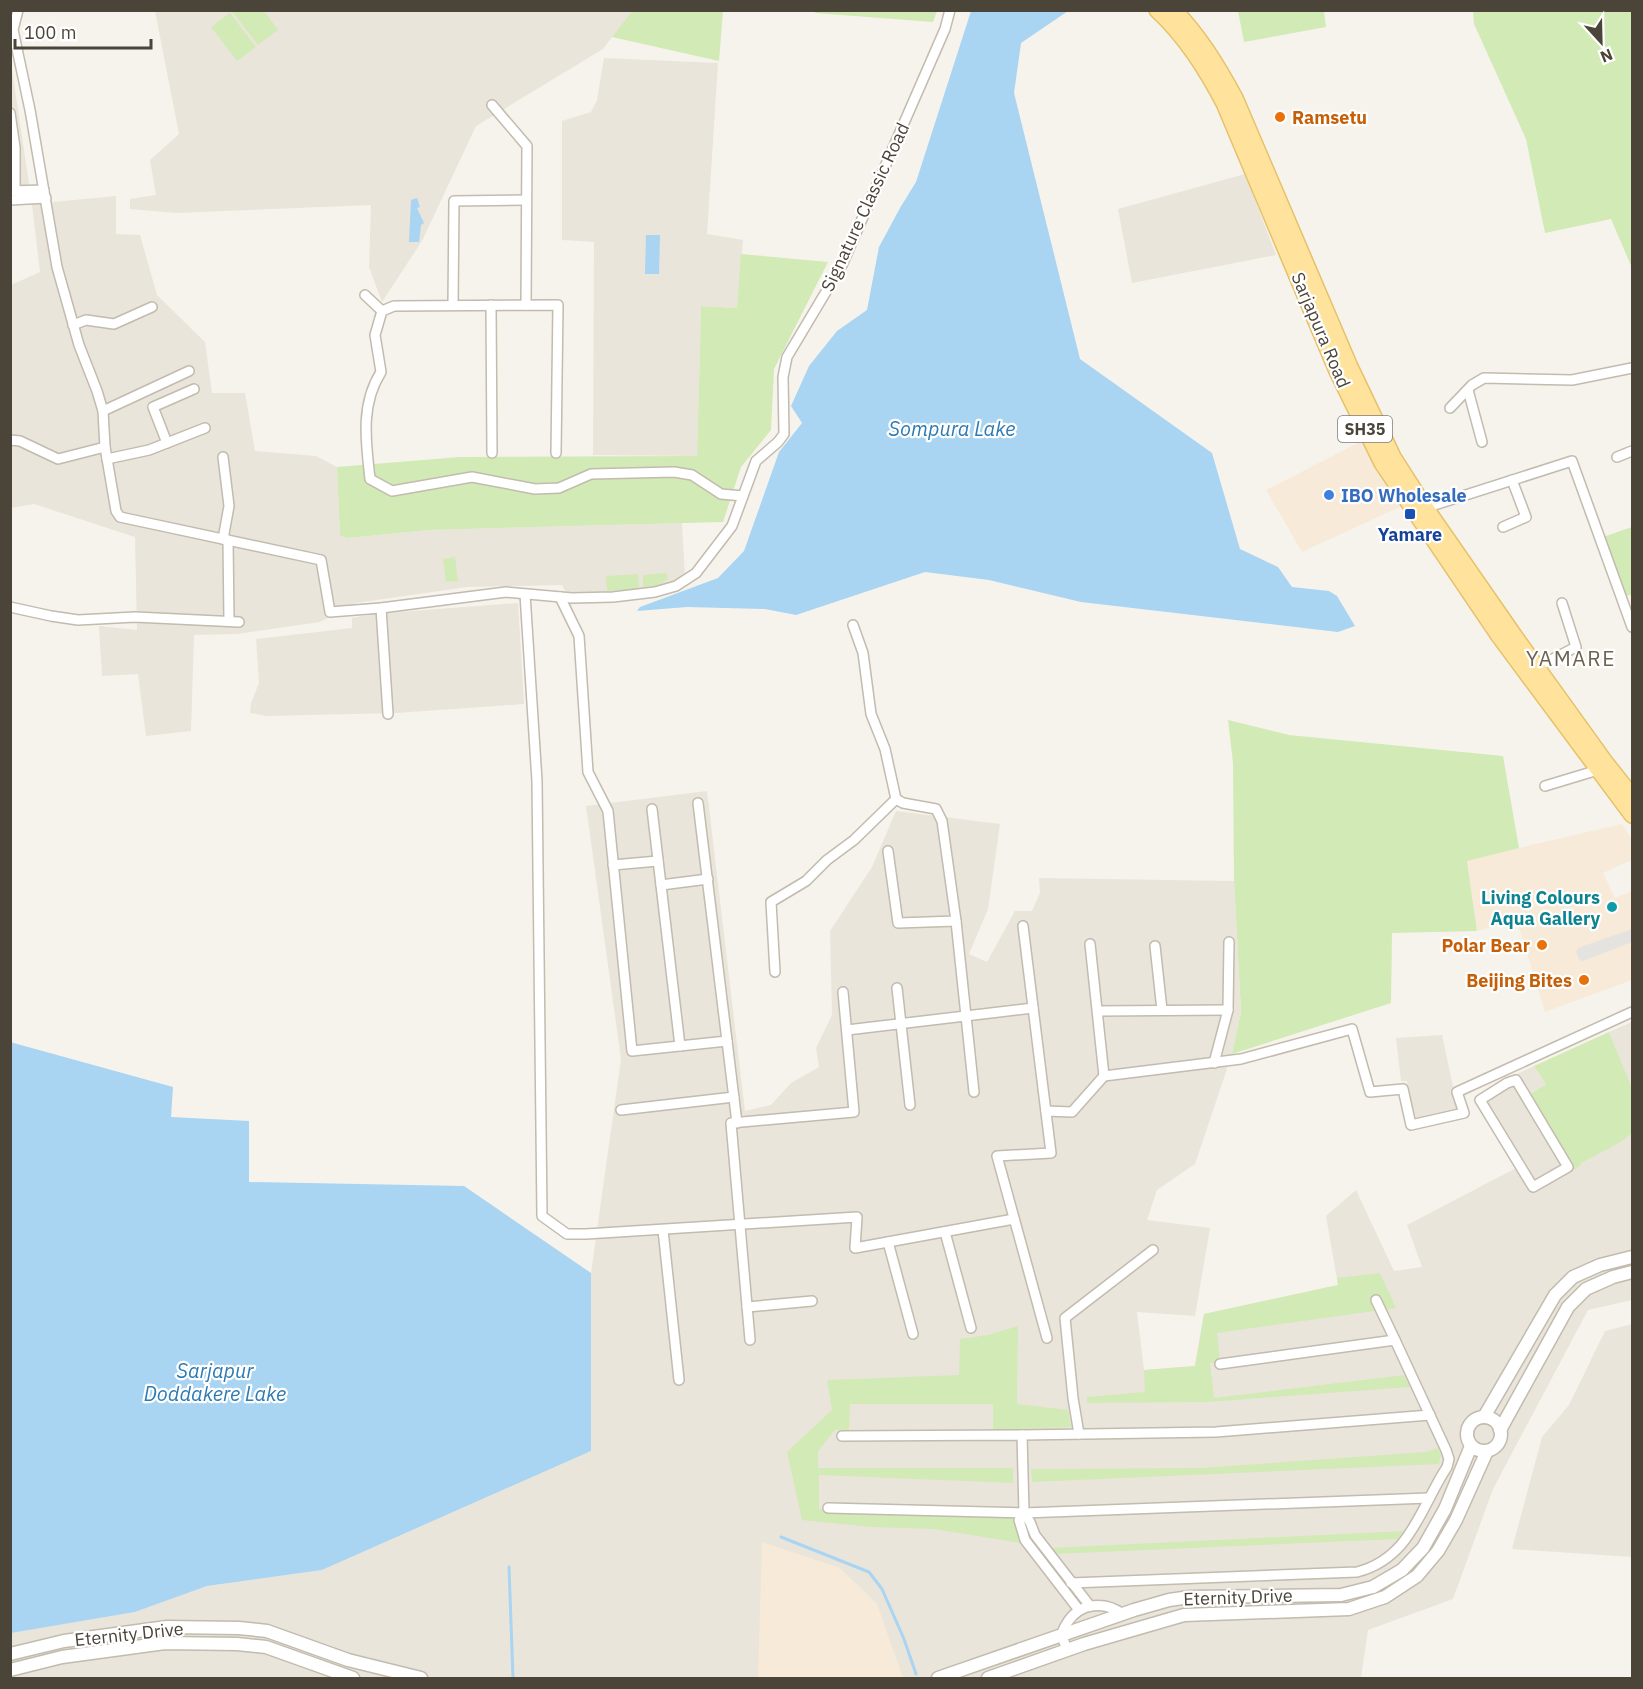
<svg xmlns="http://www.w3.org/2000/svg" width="1643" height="1689" font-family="'IBM Plex Sans',sans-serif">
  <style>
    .residential { fill: #eae5da }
    .commercial { fill: #f7ead8 }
    .green { fill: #d2eab5 }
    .parking { fill: #e5e3e0 }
    .water { fill: #a9d4f2 }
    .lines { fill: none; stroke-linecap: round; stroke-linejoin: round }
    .stream { stroke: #a9d4f2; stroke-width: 3 }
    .minor-casing { stroke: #c2bbae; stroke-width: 12 }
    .tertiary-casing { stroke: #c2bbae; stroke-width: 15 }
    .primary-casing { stroke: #e6c16a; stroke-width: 18 }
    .minor { stroke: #fff; stroke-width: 9 }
    .tertiary { stroke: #fff; stroke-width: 12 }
    .primary { stroke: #ffe39c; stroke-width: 15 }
    .food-dot { fill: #e8710a; stroke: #fff; stroke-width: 2 }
    .shop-dot { fill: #3f7fe0; stroke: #fff; stroke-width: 2 }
    .transit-dot { fill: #1a4fb4; stroke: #fff; stroke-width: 2 }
    .culture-dot { fill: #0f9aa8; stroke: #fff; stroke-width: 2 }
    .labels { text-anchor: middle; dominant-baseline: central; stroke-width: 4.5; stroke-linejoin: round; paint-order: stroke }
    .shield { fill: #fff; stroke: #817c74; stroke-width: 1.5 }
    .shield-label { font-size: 16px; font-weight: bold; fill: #4b4439 }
    .food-label { font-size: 18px; font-weight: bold; fill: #c56008; stroke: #fff; text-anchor: end }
    .street-label { font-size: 18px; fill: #4b4439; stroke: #fff }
    .shop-label { font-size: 18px; font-weight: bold; fill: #366cbe; stroke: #fff; text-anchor: start }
    .transit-label { font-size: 18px; font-weight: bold; fill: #164399; stroke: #fff }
    .culture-label { font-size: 18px; font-weight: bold; fill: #0d838f; stroke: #fff; text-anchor: end }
    .water-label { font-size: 20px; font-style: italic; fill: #2e7ab2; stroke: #fff }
    .quarter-label { font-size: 21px; letter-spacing: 1.5px; fill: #6e6250; stroke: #fff }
  </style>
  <rect width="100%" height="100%" fill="#f6f3ec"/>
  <g class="residential">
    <path d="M155 11H632L603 49 476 126 422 241 382 302 369 267 371 205 176 213 130 209V199L156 195 150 160 179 134Z"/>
    <path d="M10 56 32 204 116 196V234L140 235 157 295 205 342 212 393H245L255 451 316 456 337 467 340 536 348 538 429 530 682 523 685 577 645 591 568 596 562 585 467 587 356 603 320 622 237 634 194 635 191 731 146 736 138 674 102 676 99 626 137 630 135 537 34 504 11 508V285L40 272 32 205H11Z"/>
    <path d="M604 58 718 63 707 234 743 240 737 308 701 306 697 456 593 455 594 242 562 240V121L591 112 597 100Z"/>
    <path d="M1245 174 1276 255 1132 283 1118 209Z"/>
    <path d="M518 603 524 704 396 713 267 716 250 713 251 703 259 683 256 639 352 628V618L373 614Z"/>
    <path d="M707 791 745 1111 771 1105 791 1083 819 1067 816 1048 832 1015 830 931 872 867 896 811 1000 824 988 909 969 954 987 962 1015 911H1032L1040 893 1039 878 1234 881 1241 1012 1232 1054 1195 1164 1157 1190 1147 1220 1210 1228 1195 1316 1137 1312 1144 1370 1195 1366 1204 1314 1338 1285 1326 1216 1356 1190 1394 1271 1422 1267 1407 1225 1518 1167 1474 1098 1500 1082 1534 1066 1546 1084 1529 1095 1581 1164 1632 1133V1300L1588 1310 1493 1489 1453 1599 1368 1630 1361 1678H11L10 1633 135 1612 207 1586 322 1570 591 1451V1273L621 1059 586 806Z"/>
    <path d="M1632 1022V1088L1609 1032Z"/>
    <path d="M1442 1035 1458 1110 1414 1121 1407 1081H1401L1396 1038Z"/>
    <path d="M1632 1324V1557L1512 1549 1542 1437 1569 1405 1605 1331Z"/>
  </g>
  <g class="commercial">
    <path d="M1364 440 1402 506 1302 552 1266 490Z"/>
    <path d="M1622 824 1632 839V860L1603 873 1615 898 1632 891V980L1545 1012 1517 921 1477 931 1467 860Z"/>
    <path d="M762 1542 840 1568 877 1604 903 1678H758Z"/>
  </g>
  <g class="green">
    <path d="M816 10H937V11L933 22 815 13Z"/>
    <path d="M232 11H264L278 30 258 45Z"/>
    <path d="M632 11H723L719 61 612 37Z"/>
    <path d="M1238 11H1324L1326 27 1244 42Z"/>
    <path d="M1473 11H1632V268L1611 219 1545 233 1526 139 1474 24Z"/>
    <path d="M230 13 256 47 237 61 211 27Z"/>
    <path d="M741 254 828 262 774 369 771 430 741 467 723 522 429 530 348 538 340 536 337 467 460 457 697 456 701 306 737 308Z"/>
    <path d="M1632 527V594L1627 596 1621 590 1603 537Z"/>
    <path d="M455 557 458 581 446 582 443 559Z"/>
    <path d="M667 573 668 579 657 586 643 587V575Z"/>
    <path d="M638 574 639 589 607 591 606 576Z"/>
    <path d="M1228 720 1289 735 1503 756 1519 848 1467 861 1477 931 1392 933 1391 1003 1232 1054 1241 1012 1234 881 1233 763Z"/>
    <path d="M1609 1032 1632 1088V1133L1622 1141 1582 1163 1575 1170 1529 1095 1546 1084 1534 1066Z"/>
    <path d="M1380 1273 1396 1308 1217 1333 1220 1362 1210 1363 1214 1398 1404 1375 1410 1387 1207 1402 1087 1403V1397L1145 1392 1144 1370 1195 1366 1204 1314 1338 1285 1337 1278Z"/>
    <path d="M1018 1326 1017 1404 1068 1410 1071 1427 993 1430V1404H850L849 1430H835L818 1451V1468H1013V1483L819 1475V1509L1014 1518 1016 1531 1021 1543 934 1529 871 1527 802 1520 787 1452 832 1410 827 1380 959 1375 960 1339 988 1335Z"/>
    <path d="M1438 1448 1441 1455 1439 1464 1032 1482 1031 1469 1201 1468 1426 1452Z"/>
    <path d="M1404 1531 1398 1539 1055 1554 1050 1548Z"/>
  </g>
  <path class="parking" d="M1632 929V942L1583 961 1579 959 1576 952 1578 948Z"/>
  <g class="water">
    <path d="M971 11H1068L1021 43 1014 93 1080 359 1212 453 1240 549 1278 567 1292 587 1329 591 1337 596 1355 626 1338 632 1081 602 989 580 925 572 796 615 765 609 687 607 637 611 640 607 718 578 744 551 779 452 802 423 791 406 809 366 837 331 867 310 879 247 900 208 916 182Z"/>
    <path d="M417 198 420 207 417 208 424 223 421 225 419 242H409L411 200Z"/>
    <path d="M646 235H660L659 274H645Z"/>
    <path d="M10 1042 173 1087 171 1117 249 1121V1182L464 1186 591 1273V1451L322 1570 207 1586 135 1612 11 1633Z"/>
  </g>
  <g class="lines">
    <g class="stream">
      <path d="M781 1537 869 1572 882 1589 904 1639 916 1674"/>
      <path d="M509 1567 513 1678"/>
    </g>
    <g class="minor-casing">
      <g id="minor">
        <path d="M18 10 13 30 30 110 57 267 79 345 97 391 103 411 105 447 116 511 120 517 321 560 330 612 381 608 506 592 572 598 613 597 655 592 676 586 696 573 732 526 756 461 778 442 784 434 783 377 787 357 842 265 945 29 950 10"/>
        <path d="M492 105 527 146 526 305"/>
        <path d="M10 113 15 148V191"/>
        <path d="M10 191 44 190"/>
        <path d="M10 200 46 198"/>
        <path d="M365 295 382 311"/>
        <path d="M453 305 454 201 526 200"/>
        <path d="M491 305 492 453"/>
        <path d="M73 325 86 320 114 324 152 307"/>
        <path d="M1468 390 1482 442"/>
        <path d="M1450 408 1472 385 1484 378 1572 380 1632 368"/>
        <path d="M103 411 189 371"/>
        <path d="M10 440 20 441 58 459 105 447"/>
        <path d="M167 443 153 407 194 389"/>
        <path d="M556 453 558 305 394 306 382 311 375 335 381 372C360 405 366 442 370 479L392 491 472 477 535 489 559 488 591 474 674 472 692 475 721 494 743 496"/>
        <path d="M1617 457 1632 451"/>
        <path d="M107 459 149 450 205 428"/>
        <path d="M1422 509 1572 461 1632 627"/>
        <path d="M1503 527 1526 517 1512 480"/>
        <path d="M223 539 229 506 223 457"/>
        <path d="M228 540 229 621"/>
        <path d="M525 594 537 781 542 1216 567 1234H586L857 1217 855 1248 1014 1219"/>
        <path d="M560 597 579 636 588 772 608 811 632 1051 727 1041"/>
        <path d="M10 607 51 616 78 620 135 617 239 622"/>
        <path d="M381 608 388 714"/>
        <path d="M853 625 863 653 871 714 885 749 896 799 903 803 936 809 942 821 956 921 974 1092"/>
        <path d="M1537 667 1576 647 1562 603"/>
        <path d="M1545 786 1598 770"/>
        <path d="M698 803 737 1123"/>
        <path d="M652 809 680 1046"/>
        <path d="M888 851 898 923 956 921"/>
        <path d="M613 865 658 861"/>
        <path d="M661 885 708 879"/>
        <path d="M1023 926 1051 1153 997 1156 1047 1338"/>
        <path d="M1090 944 1104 1076"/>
        <path d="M1155 946 1162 1010"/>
        <path d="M775 972 771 902 806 881 827 860 854 840 896 799"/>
        <path d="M897 988 910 1105"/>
        <path d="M1098 1011 1228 1010"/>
        <path d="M847 1030 1033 1008"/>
        <path d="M1214 1063 1228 1010 1229 942"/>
        <path d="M1516 1080 1568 1167 1533 1187 1480 1100 1507 1083Z"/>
        <path d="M621 1110 734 1097"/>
        <path d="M1046 1111 1072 1112 1104 1076 1241 1059 1352 1029 1370 1092 1403 1089 1411 1125 1464 1113 1457 1092 1632 1012"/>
        <path d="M663 1230 679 1380"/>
        <path d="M945 1232 971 1328"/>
        <path d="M888 1242 913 1334"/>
        <path d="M1376 1300 1395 1340"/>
        <path d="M747 1307 812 1301"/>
        <path d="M750 1340 731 1123 854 1112 843 992"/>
        <path d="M1079 1434 1073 1398 1065 1318 1153 1250"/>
        <path d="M1022 1435 1216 1432 1430 1415"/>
        <path d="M842 1436 1022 1435 1024 1513 1030 1522 1035 1535 1090 1606"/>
        <path d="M828 1508 1024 1513 1429 1498"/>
        <path d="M1024 1513 1019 1520 1025 1540 1079 1610"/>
        <path d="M1071 1583 1357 1572C1411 1558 1420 1508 1447 1467L1449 1459 1446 1450 1395 1340 1220 1364"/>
        <path d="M1068 1650C1066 1646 1063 1641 1062 1636 1062 1632 1065 1626 1067 1623 1080 1602 1105 1601 1123 1614"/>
      </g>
    </g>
    <g class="tertiary-casing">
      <g id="tertiary">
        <path d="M1484 1417 1555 1295 1573 1277 1600 1265 1632 1257"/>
        <circle cx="1484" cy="1434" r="17"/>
        <path d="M1500 1430 1568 1307 1586 1289 1613 1277 1632 1272"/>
        <path d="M10 1654 64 1641 167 1627 239 1628 267 1631 348 1660 421 1678"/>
        <path d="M10 1670 62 1657 165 1643 237 1644 266 1647 353 1678"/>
        <path d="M938 1678 1134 1610 1169 1600 1190 1597 1341 1595 1373 1587 1402 1570 1423 1548 1445 1509 1471 1446"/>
        <path d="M988 1678 1084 1644 1184 1615 1349 1609 1385 1597 1417 1576 1438 1551 1456 1520 1487 1451"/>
      </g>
    </g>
    <g class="primary-casing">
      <g id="primary">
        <path d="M1157 10C1186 37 1206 69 1224 103L1337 371 1382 463 1499 636 1632 815"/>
        <path d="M1174 10C1199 35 1218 67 1235 98L1350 367 1393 457 1425 507 1513 634 1605 762 1632 796"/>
      </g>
    </g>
    <use href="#minor" class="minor"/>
    <use href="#tertiary" class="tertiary"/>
    <use href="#primary" class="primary"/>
  </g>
  <g class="food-dot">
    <circle cx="1280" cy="117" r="6"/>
    <circle cx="1542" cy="945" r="6"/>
    <circle cx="1584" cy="980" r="6"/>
  </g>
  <circle class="shop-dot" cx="1329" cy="495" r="6"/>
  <rect class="transit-dot" x="1404" y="508" width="12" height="12" rx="3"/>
  <circle class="culture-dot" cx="1612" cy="907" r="6"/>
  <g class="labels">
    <rect class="shield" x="1338" y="416" width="54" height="26" rx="4.5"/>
    <g class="shield-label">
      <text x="1365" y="429">SH35</text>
    </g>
    <g class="food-label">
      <text x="1292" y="117" text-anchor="start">Ramsetu</text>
      <text x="1530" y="945">Polar Bear</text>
      <text x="1572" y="980">Beijing Bites</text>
    </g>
    <g class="street-label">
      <text transform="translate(865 207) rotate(-65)">Signature Classic Road</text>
      <text transform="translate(1321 330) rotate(67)">Sarjapura Road</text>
      <text transform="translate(1238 1597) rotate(-2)">Eternity Drive</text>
      <text transform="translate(129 1634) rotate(-6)">Eternity Drive</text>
    </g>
    <g class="shop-label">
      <text x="1341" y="495">IBO Wholesale</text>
    </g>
    <g class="transit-label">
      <text x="1410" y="534">Yamare</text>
    </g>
    <g class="culture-label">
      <text x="1600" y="897">Living Colours<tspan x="1600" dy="21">Aqua Gallery</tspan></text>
    </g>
    <g class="water-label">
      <text x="952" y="428">Sompura Lake</text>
      <text x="215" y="1370">Sarjapur<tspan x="215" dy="23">Doddakere Lake</tspan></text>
    </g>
    <g class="quarter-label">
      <text x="1571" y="658">YAMARE</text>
    </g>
  </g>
  <rect width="1643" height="1689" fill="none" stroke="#4b4439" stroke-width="24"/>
  <g transform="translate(1601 42) rotate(158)" stroke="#ffffff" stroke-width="4.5" paint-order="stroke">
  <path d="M0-4.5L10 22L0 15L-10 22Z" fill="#4b4439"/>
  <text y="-9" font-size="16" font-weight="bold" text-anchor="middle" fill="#4b4439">N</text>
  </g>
  <path d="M15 39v9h136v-9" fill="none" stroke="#4b4439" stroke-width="3"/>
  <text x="24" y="39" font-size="18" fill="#4b4439" stroke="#ffffff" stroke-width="4.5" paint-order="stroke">100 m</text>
</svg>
